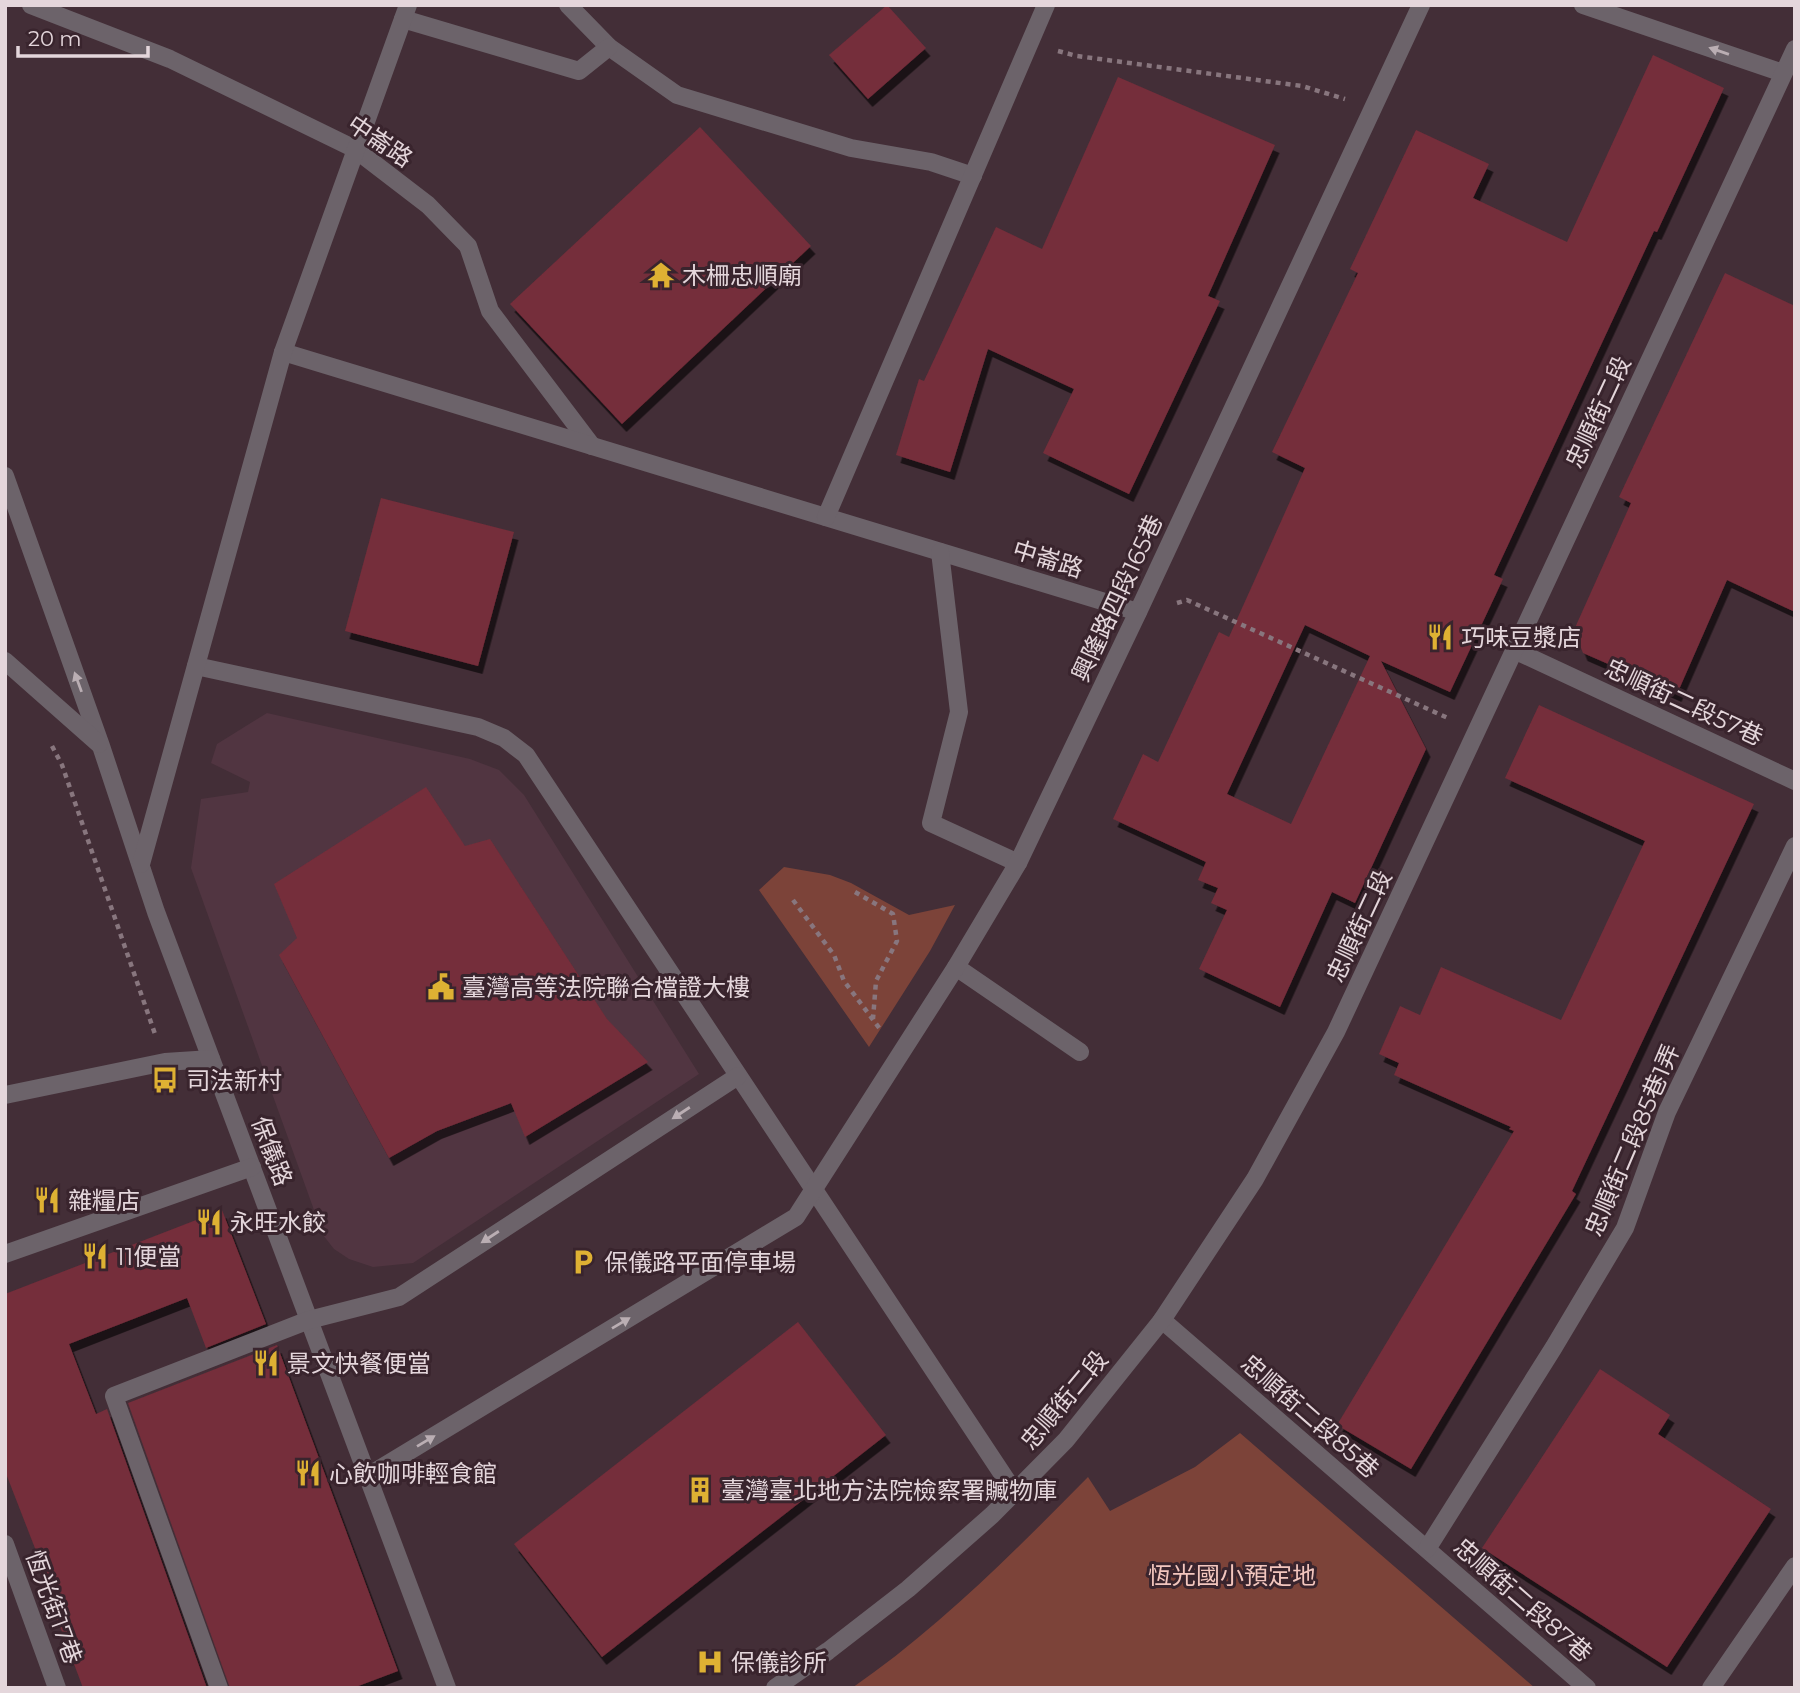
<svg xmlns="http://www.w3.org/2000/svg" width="1800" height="1693" font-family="Montserrat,'Noto Sans TC',sans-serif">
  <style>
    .built { fill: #513541 }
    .green { fill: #7c4339 }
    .building { fill: #752d3a; fill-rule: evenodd; filter: url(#shadow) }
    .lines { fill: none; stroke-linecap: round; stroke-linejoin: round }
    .path { stroke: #88767e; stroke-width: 4.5; stroke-dasharray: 5 5; stroke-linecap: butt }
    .minor { stroke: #6c636a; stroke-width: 18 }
    .oneway { fill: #baaeb3 }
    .labels { text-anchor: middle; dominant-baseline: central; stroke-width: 6; stroke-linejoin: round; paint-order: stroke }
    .street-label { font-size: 24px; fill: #e4d6db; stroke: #39242d }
    .poi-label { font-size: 24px; fill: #e4d6db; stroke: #39242d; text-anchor: start }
    .park-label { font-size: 24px; fill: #f3c6be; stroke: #39242d }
  </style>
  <defs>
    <filter id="shadow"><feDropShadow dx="4.5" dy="8" stdDeviation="0" flood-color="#0009"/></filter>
  </defs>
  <rect width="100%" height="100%" fill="#432e37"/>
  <path class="built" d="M267 713 470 759 499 770 524 795 699 1074 413 1263 373 1267 349 1259 334 1249 323 1235 191 868 201 799 248 792 250 782 211 763 217 744Z"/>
  <g class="green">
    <path d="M784 867 830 875 851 883 909 915 955 905 930 951 869 1047 759 890Z"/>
    <path d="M1240 1433 1535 1688H852C939 1628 1014 1552 1088 1477L1110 1511 1195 1467Z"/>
  </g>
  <g class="building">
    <path d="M887 5 926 48 868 99 829 55Z"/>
    <path d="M1653 55 1724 88 1657 232 1654 231 1494 575 1503 579 1450 692 1381 661 1426 749 1355 903 1332 892 1280 1007 1199 969 1227 910 1211 903 1218 888 1198 880 1206 862 1113 819 1143 754 1158 762 1219 632 1229 637 1305 468 1272 452 1358 273 1350 269 1416 130 1489 164 1473 198 1567 242ZM1305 625 1370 656 1291 824 1227 794Z"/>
    <path d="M1118 77 1275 145 1208 296 1220 301 1129 494 1043 453 1074 389 988 349 950 472 896 455 919 379 924 381 996 227 1042 249Z"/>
    <path d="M700 127 811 246 622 424 510 304Z"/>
    <path d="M1725 273 1795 306V612L1727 580 1677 694 1583 653 1574 630 1631 503 1619 497Z"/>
    <path d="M381 498 514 532 478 666 345 631Z"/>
    <path d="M1539 705 1754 804 1572 1191 1576 1194 1411 1469 1337 1425 1514 1131 1509 1129 1511 1127 1394 1075 1399 1063 1379 1054 1400 1006 1420 1015 1441 967 1561 1020 1645 841 1505 778Z"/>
    <path d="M426 787 465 846 490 839 607 1019 648 1062 525 1137 511 1103 437 1131 389 1158 279 955 297 938 274 884Z"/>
    <path d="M222 1210 266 1324 206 1348 187 1298 69 1344 96 1414 107 1409 207 1688H83L34 1557 38 1556 5 1471V1294Z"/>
    <path d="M798 1322 886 1435 602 1657 514 1544Z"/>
    <path d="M277 1345 398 1671 353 1688H230L128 1403Z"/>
    <path d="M1600 1369 1670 1415 1658 1434 1771 1509 1667 1667 1482 1548Z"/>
  </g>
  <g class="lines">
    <g class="path">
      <path d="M1058 51 1077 56 1302 86 1345 99"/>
      <path d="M1177 603 1187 600 1450 719"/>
      <path d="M52 746 62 765 155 1034"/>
      <path d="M855 892 893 914 897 941 876 981 873 1019"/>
      <path d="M793 900 834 955 844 981 880 1029"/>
    </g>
    <g class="minor">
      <path d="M31 5 170 59 355 149 428 205 468 246 490 311 592 446"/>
      <path d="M568 5 609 47 677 95 851 148 931 162 973 176"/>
      <path d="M1583 5 1783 73"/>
      <path d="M403 19 579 71 609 47"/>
      <path d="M283 352 1138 612"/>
      <path d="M5 476 101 746 156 912 447 1688"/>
      <path d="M826 517 1046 5"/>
      <path d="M940 552 959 712 931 823 1018 863"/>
      <path d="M1514 650 1795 781"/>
      <path d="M5 661 99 744"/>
      <path d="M196 666 478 727 504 738 526 755 1015 1493"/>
      <path d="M141 864 283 352 408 5"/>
      <path d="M956 967 1080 1052"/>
      <path d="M5 1095 165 1062 211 1059"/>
      <path d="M5 1254 252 1167"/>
      <path d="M1162 1320 1587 1688"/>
      <path d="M368 1476 796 1217 956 967 1018 863 1138 612 1421 5"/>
      <path d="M5 1544 57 1688"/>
      <path d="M1427 1549 1554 1347 1625 1228 1667 1112 1795 846"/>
      <path d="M219 1688 114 1396 309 1320 399 1297 738 1076"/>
      <path d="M775 1688 828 1651 908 1589 992 1515 1066 1440 1162 1320 1255 1179 1336 1032 1795 49"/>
      <path d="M1711 1688 1795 1566"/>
    </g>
  </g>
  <defs><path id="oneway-solid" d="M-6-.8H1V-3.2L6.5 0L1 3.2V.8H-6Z" transform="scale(1.75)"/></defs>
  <g class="oneway">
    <use href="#oneway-solid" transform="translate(1719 51) rotate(-161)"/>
    <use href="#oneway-solid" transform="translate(78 682) rotate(-110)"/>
    <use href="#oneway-solid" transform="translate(681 1113) rotate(147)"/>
    <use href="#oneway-solid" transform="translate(490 1237) rotate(147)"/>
    <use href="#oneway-solid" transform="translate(621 1323) rotate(-31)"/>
    <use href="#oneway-solid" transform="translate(426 1441) rotate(-31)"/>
  </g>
  <defs>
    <g id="temple-bare" transform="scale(2.1)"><path d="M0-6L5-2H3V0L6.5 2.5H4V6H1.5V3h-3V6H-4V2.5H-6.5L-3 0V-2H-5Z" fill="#deb133" stroke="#39242d" stroke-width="2.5" paint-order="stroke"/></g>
    <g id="restaurant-bare" transform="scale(2.1)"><path d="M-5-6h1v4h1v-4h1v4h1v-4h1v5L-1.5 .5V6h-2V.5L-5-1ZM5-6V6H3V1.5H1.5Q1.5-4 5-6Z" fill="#deb133" stroke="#39242d" stroke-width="2.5" paint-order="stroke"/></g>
    <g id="civic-bare" transform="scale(2.1)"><path d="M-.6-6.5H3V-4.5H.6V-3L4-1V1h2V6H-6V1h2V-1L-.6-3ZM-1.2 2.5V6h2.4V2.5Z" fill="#deb133" stroke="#39242d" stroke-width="2.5" paint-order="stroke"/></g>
    <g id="bus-bare" transform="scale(2.1)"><path d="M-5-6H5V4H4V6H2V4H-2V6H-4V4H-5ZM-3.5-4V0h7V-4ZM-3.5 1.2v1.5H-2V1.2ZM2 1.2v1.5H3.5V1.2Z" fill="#deb133" stroke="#39242d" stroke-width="2.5" paint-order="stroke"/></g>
    <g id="parking-bare" transform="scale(2.1)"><path d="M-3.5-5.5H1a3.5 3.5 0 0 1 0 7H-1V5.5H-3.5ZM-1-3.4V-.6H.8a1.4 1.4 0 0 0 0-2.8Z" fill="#deb133" stroke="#39242d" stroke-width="2.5" paint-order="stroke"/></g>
    <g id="building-bare" transform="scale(2.1)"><path d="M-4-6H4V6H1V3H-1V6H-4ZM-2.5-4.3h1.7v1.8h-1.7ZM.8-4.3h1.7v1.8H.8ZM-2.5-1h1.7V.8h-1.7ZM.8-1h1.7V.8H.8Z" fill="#deb133" stroke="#39242d" stroke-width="2.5" paint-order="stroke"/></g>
    <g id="hospital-bare" transform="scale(2.1)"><path d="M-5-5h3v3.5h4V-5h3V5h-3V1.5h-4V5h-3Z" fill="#deb133" stroke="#39242d" stroke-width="2.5" paint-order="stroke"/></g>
  </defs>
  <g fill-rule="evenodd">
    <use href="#temple-bare" x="661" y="275"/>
    <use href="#restaurant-bare" x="1440" y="637"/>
    <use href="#civic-bare" x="441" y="987"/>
    <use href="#bus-bare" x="165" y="1080"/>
    <use href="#restaurant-bare" x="47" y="1200"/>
    <use href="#restaurant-bare" x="209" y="1222"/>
    <use href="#restaurant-bare" x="95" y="1256"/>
    <use href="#parking-bare" x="583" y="1262"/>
    <use href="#restaurant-bare" x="266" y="1363"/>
    <use href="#restaurant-bare" x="308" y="1473"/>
    <use href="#building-bare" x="700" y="1490"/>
    <use href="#hospital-bare" x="710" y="1662"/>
  </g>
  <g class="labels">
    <g class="street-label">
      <text transform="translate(380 141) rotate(34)">中崙路</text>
      <text transform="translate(1598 412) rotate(-65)">忠順街二段</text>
      <text transform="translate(1048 559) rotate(17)">中崙路</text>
      <text transform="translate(1117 598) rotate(-65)">興隆路四段165巷</text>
      <text transform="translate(1684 702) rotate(25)">忠順街二段57巷</text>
      <text transform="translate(1359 926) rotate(-65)">忠順街二段</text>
      <text transform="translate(1632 1140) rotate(-67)">忠順街二段85巷1弄</text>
      <text transform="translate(272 1151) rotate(69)">保儀路</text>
      <text transform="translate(1064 1400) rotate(-50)">忠順街二段</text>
      <text transform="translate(1310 1416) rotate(41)">忠順街二段85巷</text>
      <text transform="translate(1523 1600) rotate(41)">忠順街二段87巷</text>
      <text transform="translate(54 1607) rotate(70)">恆光街17巷</text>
    </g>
    <g class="poi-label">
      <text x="682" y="275">木柵忠順廟</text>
      <text x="1461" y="637">巧味豆漿店</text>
      <text x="462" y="987">臺灣高等法院聯合檔證大樓</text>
      <text x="186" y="1080">司法新村</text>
      <text x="68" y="1200">雜糧店</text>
      <text x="230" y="1222">永旺水餃</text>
      <text x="116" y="1256">11便當</text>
      <text x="604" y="1262">保儀路平面停車場</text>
      <text x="287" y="1363">景文快餐便當</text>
      <text x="329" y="1473">心飲咖啡輕食館</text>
      <text x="721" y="1490">臺灣臺北地方法院檢察署贓物庫</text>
      <text x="731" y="1662">保儀診所</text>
    </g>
    <g class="park-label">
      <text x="1232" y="1575">恆光國小預定地</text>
    </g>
  </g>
  <rect width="1800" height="1693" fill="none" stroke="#e4d6db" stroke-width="14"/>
  <path d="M18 46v10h130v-10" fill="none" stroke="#e4d6db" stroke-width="3.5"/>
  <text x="28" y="46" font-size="21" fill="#e4d6db" stroke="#39242d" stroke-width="5" paint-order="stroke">20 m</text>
</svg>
